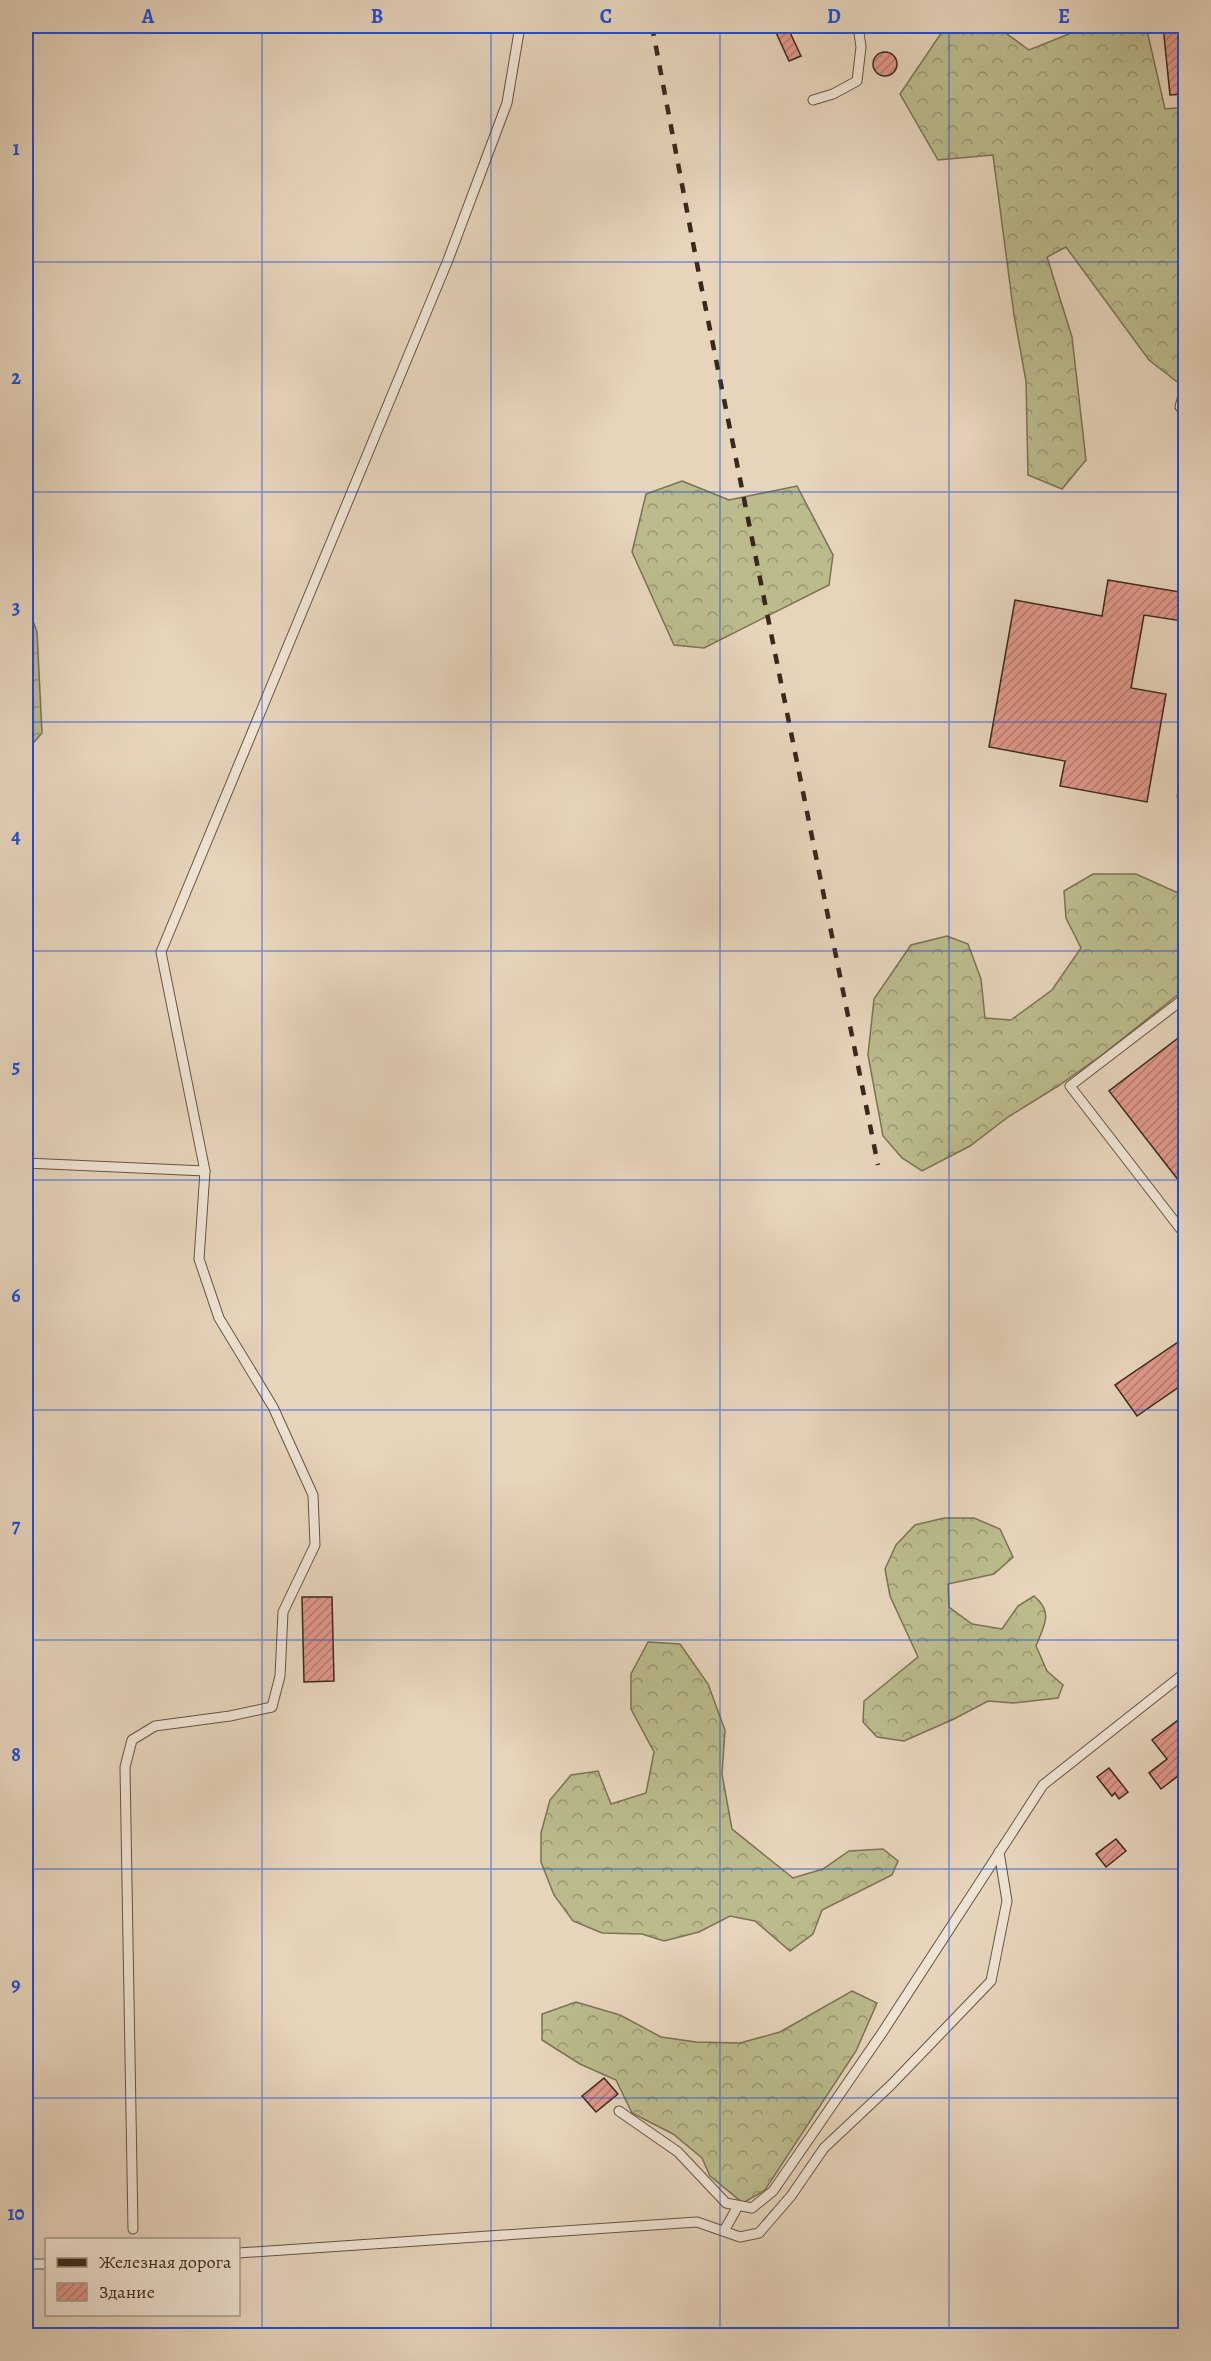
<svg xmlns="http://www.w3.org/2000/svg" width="1211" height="2361" font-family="Alegreya,serif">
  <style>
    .forest { fill: url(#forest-crowns); stroke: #7b7254; stroke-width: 1.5 }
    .building { fill: url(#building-hatch); stroke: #3b281d; stroke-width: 1.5 }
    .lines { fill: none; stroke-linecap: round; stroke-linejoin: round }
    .service-casing { stroke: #665344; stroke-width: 11 }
    .service { stroke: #efe3d3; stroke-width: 9 }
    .rail { stroke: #3b281d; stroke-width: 4.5; stroke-dasharray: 10 10; stroke-linecap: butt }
    .grid { fill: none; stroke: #1d4ed8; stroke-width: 1.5; stroke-opacity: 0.55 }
    .neatline { fill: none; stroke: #1d4ed8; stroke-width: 2 }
    .grid-label { font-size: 20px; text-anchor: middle; font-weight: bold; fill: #1d4ed8 }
  </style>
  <defs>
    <pattern id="forest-crowns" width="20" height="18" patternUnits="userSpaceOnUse" patternTransform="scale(1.5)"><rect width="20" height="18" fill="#bbbb8c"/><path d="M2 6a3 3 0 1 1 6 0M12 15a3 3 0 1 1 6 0" fill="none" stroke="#999872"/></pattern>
    <pattern id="building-hatch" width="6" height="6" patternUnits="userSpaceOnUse" patternTransform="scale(1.5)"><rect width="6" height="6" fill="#e0988b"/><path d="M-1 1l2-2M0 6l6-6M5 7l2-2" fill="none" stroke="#b77c71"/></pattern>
  </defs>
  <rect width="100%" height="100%" fill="#e6d4bb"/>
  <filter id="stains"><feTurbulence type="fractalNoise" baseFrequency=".00333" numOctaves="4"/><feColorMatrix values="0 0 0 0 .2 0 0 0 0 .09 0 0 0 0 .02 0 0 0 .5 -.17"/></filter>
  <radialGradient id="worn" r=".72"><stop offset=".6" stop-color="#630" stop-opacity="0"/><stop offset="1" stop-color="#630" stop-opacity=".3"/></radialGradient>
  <g class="forest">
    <path d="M946 26H996L1029 50 1074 32 1073 26H1146L1165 109 1185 107V388L1149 360 1066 247 1047 257 1072 337 1086 460 1062 489 1028 475 1026 381 1014 315 993 155 938 160 900 94Z"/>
    <path d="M682 481 729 500 797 486 833 555 829 585 704 648 674 645 632 552 646 494Z"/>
    <path d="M26 601 37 632 42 733 26 751Z"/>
    <path d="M1093 874H1136L1185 896V989L1102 1055 1058 1086 1008 1117 970 1146 922 1171 902 1158 883 1136 868 1055 874 999 911 945 947 936 968 944 981 979 985 1018 1011 1020 1052 990 1081 948 1066 918 1064 891Z"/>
    <path d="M944 1518H974L1000 1529 1013 1557 994 1574 948 1584 949 1607 972 1624 1002 1629 1018 1606 1034 1596C1054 1613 1044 1625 1036 1646L1047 1671 1063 1685 1058 1698 1013 1703 988 1701 954 1719 904 1741 877 1737 863 1722 864 1701 918 1657 890 1596 885 1569 896 1545 915 1525Z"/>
    <path d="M648 1642 680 1644 708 1684 725 1730 722 1774 732 1829 793 1878 823 1869 849 1851 883 1849 898 1861 892 1875 822 1910 813 1934 790 1951 755 1921 730 1916 699 1932 664 1941 642 1934 602 1933 573 1921 554 1895 541 1862V1833L550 1800 571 1775 598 1771 611 1804 646 1793 654 1752 631 1709V1674Z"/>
    <path d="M852 1991 877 2003 856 2051 765 2190 743 2203 710 2176 702 2158 673 2134 632 2113 616 2080 580 2064 542 2040V2014L576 2002 620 2015 661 2037 696 2042 740 2043 780 2032Z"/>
  </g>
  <g class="building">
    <path d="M773 26H787L801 56 789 61Z"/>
    <path d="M1163 26H1186V94L1170 95Z"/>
    <circle cx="885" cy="64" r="12"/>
    <path d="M1108 580 1186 593 1182 621 1144 615 1131 688 1166 694 1147 802 1060 786 1065 761 989 747 1015 600 1102 616Z"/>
    <path d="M1186 1032V1190L1109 1091Z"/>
    <path d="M1181 1340 1186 1347V1382L1137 1416 1115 1385Z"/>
    <path d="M302 1597H332L334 1681 304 1682Z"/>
    <path d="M1186 1714V1770L1161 1789 1149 1773 1167 1759 1152 1740Z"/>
    <path d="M1109 1768 1128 1792 1119 1799 1115 1793 1112 1796 1097 1777Z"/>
    <path d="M1116 1839 1126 1851 1106 1867 1096 1854Z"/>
    <path d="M604 2078 618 2094 596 2112 582 2096Z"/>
  </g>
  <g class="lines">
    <g class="service-casing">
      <g id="service">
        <path d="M813 100 833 94 857 81 861 47 858 26"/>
        <path d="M1186 384 1180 407 1186 412"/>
        <path d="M1182 797 1186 774"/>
        <path d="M1186 997 1070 1086 1186 1236"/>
        <path d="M26 1163 205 1171"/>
        <path d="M619 2111 678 2152 726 2203 752 2208 773 2191 882 2033 1043 1785 1186 1672"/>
        <path d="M133 2229 125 1767 132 1740 155 1726 230 1716 272 1707 280 1676 283 1612 315 1545 313 1495 273 1407 219 1318 199 1259 205 1171 161 952 448 260 507 103 520 26"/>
        <path d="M724 2231 738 2206"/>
        <path d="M238 2253 697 2222 740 2237 759 2233 791 2196 824 2148 891 2085 991 1981 1007 1901 999 1852"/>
        <path d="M26 2264H46"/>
      </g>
    </g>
    <use href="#service" class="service"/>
    <path class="rail" d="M652 26 701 285 878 1165"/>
  </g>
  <path class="grid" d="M262 26V2336M491 26V2336M720 26V2336M949 26V2336M26 262H1186M26 492H1186M26 722H1186M26 951H1186M26 1180H1186M26 1410H1186M26 1640H1186M26 1869H1186M26 2098H1186"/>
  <rect width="1211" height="2361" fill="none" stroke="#e6d4bb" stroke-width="66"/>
  <rect x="45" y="2238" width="195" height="78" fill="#efe3d3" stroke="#a7988a" stroke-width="1.5"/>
  <rect x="57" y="2258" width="30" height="9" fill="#3b281d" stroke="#a7988a" stroke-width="1.5"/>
  <text x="99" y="2268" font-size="18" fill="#3b281d">Железная дорога</text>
  <rect x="57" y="2283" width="30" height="18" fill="url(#building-hatch)" stroke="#a7988a" stroke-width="1.5"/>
  <text x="99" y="2298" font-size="18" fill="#3b281d">Здание</text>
  <rect x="33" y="33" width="1145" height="2295" class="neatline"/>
  <g class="grid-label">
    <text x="148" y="23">A</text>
    <text x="377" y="23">B</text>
    <text x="606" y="23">C</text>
    <text x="834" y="23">D</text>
    <text x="1064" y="23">E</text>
    <text x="16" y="155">1</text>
    <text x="16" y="384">2</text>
    <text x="16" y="614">3</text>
    <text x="16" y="843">4</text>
    <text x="16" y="1073">5</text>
    <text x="16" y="1302">6</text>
    <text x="16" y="1532">7</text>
    <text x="16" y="1761">8</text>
    <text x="16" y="1991">9</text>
    <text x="16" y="2220">10</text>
  </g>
  <rect width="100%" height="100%" filter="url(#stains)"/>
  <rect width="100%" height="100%" fill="url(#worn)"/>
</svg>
